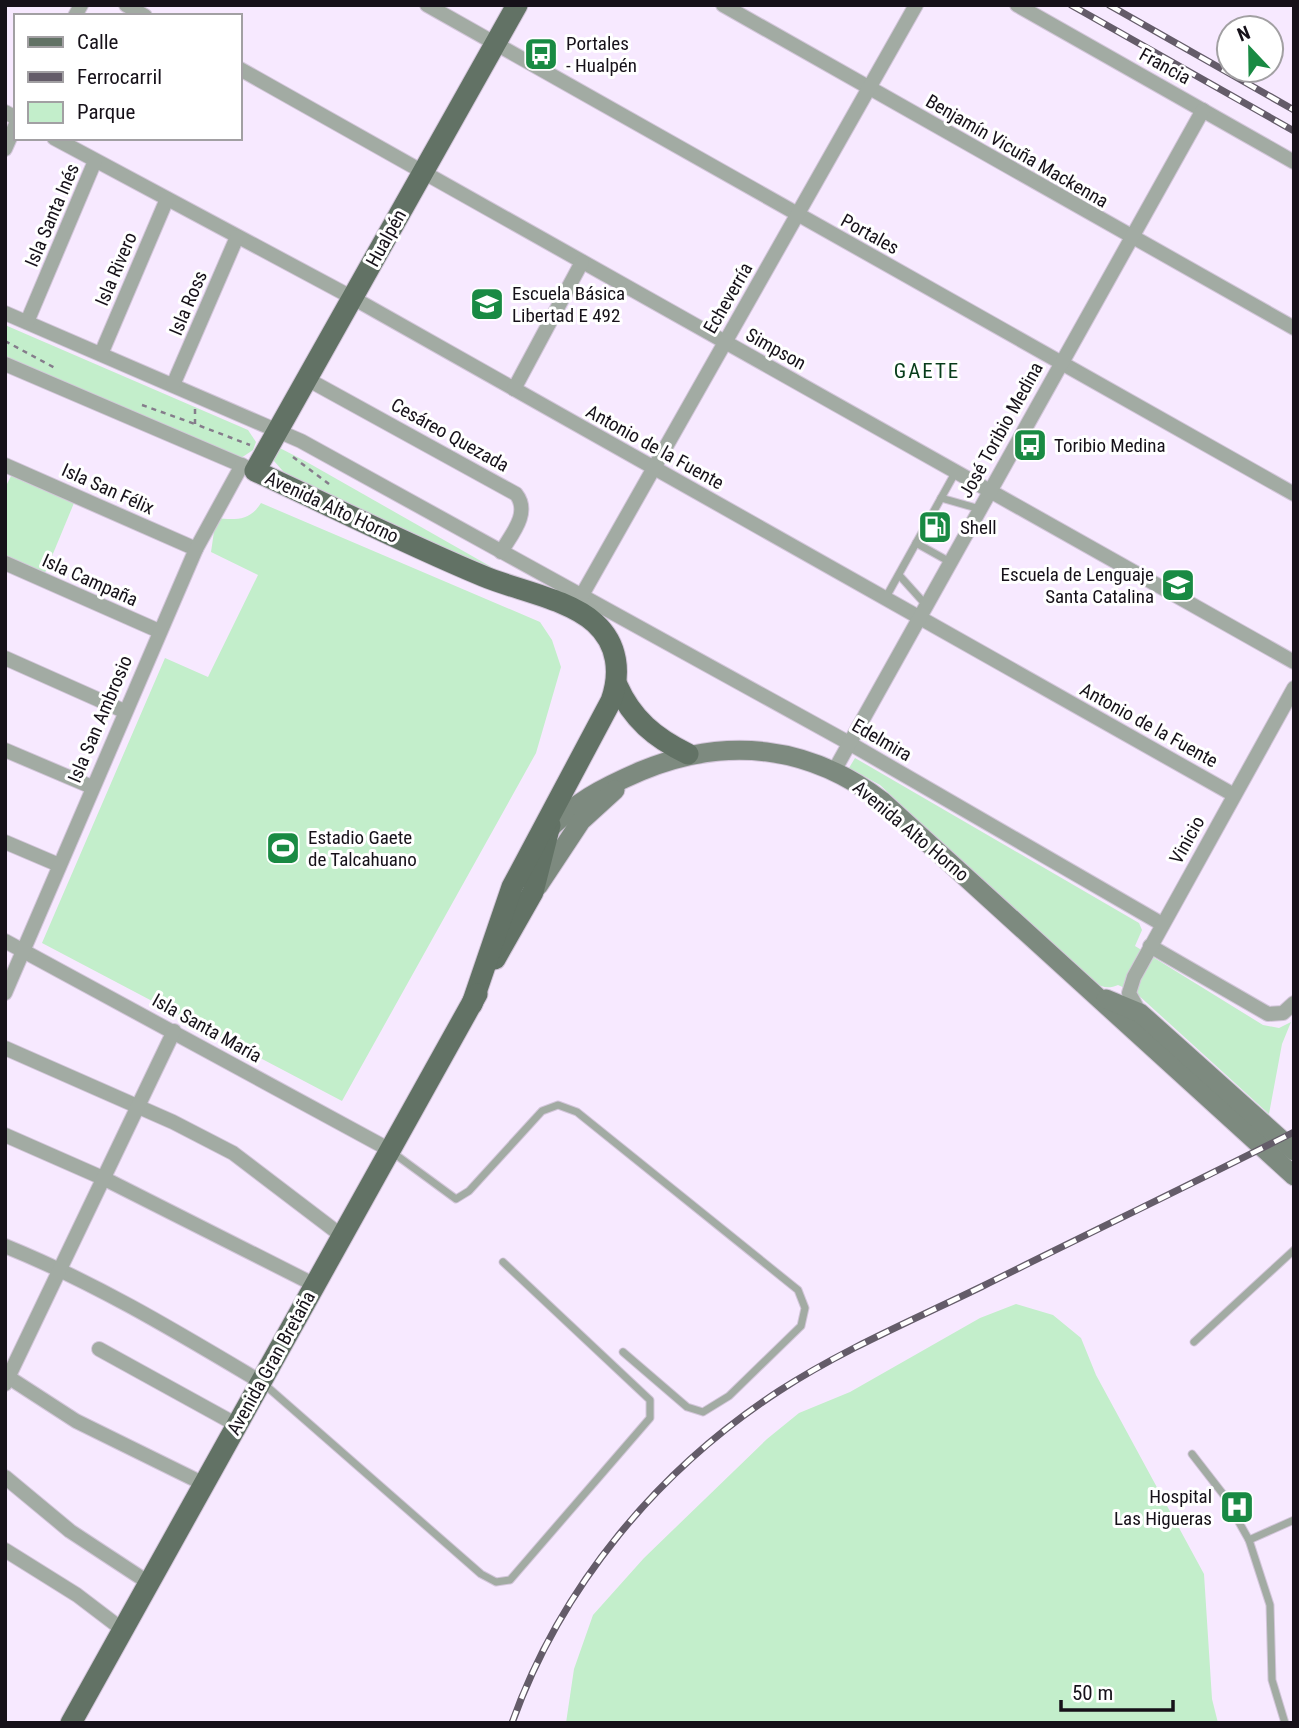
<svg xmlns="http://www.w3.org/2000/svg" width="1299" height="1728" font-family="'Roboto Condensed',sans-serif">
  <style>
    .green { fill: #c3eecb }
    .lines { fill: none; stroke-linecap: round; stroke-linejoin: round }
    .lane-casing { stroke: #d3c6da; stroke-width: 9 }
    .street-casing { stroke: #d3c6da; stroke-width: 16 }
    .secondary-casing { stroke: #d3c6da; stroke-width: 21 }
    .primary-casing { stroke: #d3c6da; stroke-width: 23 }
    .path { stroke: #857c8b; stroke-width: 2.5; stroke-dasharray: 5 5; stroke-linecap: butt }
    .lane { stroke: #a2aba3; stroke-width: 7 }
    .street { stroke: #a2aba3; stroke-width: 14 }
    .secondary { stroke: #7d8a7f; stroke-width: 19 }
    .primary { stroke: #627265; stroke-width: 21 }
    .rail-casing { stroke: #645c69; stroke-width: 7 }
    .rail { stroke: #fff; stroke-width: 4.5; stroke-dasharray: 13; stroke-linecap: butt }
    .labels { text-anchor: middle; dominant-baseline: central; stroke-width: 6; stroke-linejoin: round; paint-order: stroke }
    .poi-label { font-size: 19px; fill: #161119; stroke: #fff; text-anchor: start }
    .street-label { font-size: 19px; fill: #161119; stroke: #fff }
    .neighbourhood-label { font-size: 21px; letter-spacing: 2px; fill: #073c1a; stroke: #fff }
  </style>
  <rect width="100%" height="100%" fill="#f7e9ff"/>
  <g class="green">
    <path d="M5 325 248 430 256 442 253 450 241 458 5 359Z"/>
    <path d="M272 444 305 461 509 577 290 479 274 461Z"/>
    <path d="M11 476 74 503 45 573 5 555V488Z"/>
    <path d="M261 503 540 622 552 640 561 667 536 753 342 1101 42 943 165 658 208 677 258 575 211 552 216 518C235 520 250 521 261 503Z"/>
    <path d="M855 758 1139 923 1142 930 1135 946 1263 1025 1279 1028 1291 1022 1282 1044 1269 1114 1136 993 1118 985C1103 992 1094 982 1081 973L880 785 849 768Z"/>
    <path d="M1016 1304 1053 1315 1081 1338 1096 1375 1204 1574 1212 1699 1218 1723H566L574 1669 593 1615 644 1558 767 1439 799 1413 850 1392 980 1318Z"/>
  </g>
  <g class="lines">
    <g class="lane-casing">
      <g id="lane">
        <path d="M941 498 980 509"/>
        <path d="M916 543 950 562"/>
        <path d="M899 575 926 605"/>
        <path d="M885 599 955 473"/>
        <path d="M392 1152 456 1199 469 1191 542 1111 558 1105 577 1112 798 1290 805 1308 801 1326 729 1396 703 1412 687 1407 623 1352"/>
        <path d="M1194 1342 1294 1250"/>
        <path d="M264 1384 481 1574 496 1582 510 1580 650 1418V1400L503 1262"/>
        <path d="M1192 1454 1223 1494 1249 1540 1270 1605 1272 1680 1285 1723"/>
        <path d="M1249 1540 1294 1520"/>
      </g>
    </g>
    <g class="street-casing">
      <g id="street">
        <path d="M126 5 145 16"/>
        <path d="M427 5 1294 494"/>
        <path d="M723 5 1294 328"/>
        <path d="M1017 5 1294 162"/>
        <path d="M75 16 81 5"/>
        <path d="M240 69 1294 662"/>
        <path d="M5 112 16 118"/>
        <path d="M54 138 353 298 1234 795"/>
        <path d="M5 149 16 124"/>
        <path d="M5 313 301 441 849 743 1162 924"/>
        <path d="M27 322 95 161"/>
        <path d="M101 354 167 199"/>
        <path d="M5 364 248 468"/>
        <path d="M307 379 516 494C531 513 511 535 501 552"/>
        <path d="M173 385 237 237"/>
        <path d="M514 389 582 262"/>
        <path d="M5 465 196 549"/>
        <path d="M5 563 159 631"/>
        <path d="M578 602 916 5"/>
        <path d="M5 658 124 711"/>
        <path d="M5 750 92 787"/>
        <path d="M834 771 1203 110"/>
        <path d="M5 842 59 865"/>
        <path d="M5 941 390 1150"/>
        <path d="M1150 946 1268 1014 1283 1013 1294 1003"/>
        <path d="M5 993 196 549 242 465"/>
        <path d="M1140 1013 1129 993 1134 977 1294 688"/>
        <path d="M5 1048 173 1122 233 1153 342 1236"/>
        <path d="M5 1135 105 1179 315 1285"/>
        <path d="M5 1246C96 1283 177 1332 261 1382"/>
        <path d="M99 1349 237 1425"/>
        <path d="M5 1375 76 1421 204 1484"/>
        <path d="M5 1384 174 1031"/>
        <path d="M5 1477 70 1531 149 1583"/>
        <path d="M5 1550 77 1595 123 1630"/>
      </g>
    </g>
    <g class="secondary-casing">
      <g id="secondary">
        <path d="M545 834C572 803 604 787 641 771 726 736 809 745 882 801L1294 1176"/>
        <path d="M538 886 581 821 615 790"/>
        <path d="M1106 999 1140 1013 1294 1151"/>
      </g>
    </g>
    <g class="primary-casing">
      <g id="primary">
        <path d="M617 685C632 719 655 738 688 754"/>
        <path d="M495 959 533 892 550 825"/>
        <path d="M472 1004 512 887 611 701C621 673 618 644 595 623 569 599 516 590 483 576 406 544 331 506 255 471L517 5"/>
        <path d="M71 1723 477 994"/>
      </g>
    </g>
    <g class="path">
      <path d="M5 341 55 368"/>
      <path d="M142 405 195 424"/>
      <path d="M195 409V424L250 445"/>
      <path d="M293 457 333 487"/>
    </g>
    <use href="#lane" class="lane"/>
    <use href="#street" class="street"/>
    <use href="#secondary" class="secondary"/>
    <use href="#primary" class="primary"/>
    <g class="rail-casing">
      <g id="rail">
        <path d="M1071 5 1294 131"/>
        <path d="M1109 5 1294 110"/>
        <path d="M512 1723C561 1586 658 1470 779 1391 842 1350 913 1320 981 1287 1085 1235 1190 1185 1294 1132"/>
      </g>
    </g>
    <use href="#rail" class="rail"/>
  </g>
  <defs>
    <g id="bus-square" transform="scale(1.75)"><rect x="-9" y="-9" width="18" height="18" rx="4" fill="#198a43" stroke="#fff"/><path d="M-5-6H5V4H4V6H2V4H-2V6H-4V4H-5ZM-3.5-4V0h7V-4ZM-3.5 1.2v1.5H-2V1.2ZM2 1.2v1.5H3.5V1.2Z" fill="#fff"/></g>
    <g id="school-square" transform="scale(1.75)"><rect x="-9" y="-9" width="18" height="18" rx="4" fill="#198a43" stroke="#fff"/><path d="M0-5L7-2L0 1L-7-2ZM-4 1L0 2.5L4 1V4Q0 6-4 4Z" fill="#fff"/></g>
    <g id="fuel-square" transform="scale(1.75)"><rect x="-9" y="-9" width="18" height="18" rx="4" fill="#198a43" stroke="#fff"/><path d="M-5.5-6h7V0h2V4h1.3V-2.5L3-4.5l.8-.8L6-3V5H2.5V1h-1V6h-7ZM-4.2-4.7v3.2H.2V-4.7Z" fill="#fff"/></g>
    <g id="stadium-square" transform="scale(1.75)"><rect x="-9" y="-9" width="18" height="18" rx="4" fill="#198a43" stroke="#fff"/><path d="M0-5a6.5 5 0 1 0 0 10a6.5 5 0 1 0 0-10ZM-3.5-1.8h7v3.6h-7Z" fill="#fff"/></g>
    <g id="hospital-square" transform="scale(1.75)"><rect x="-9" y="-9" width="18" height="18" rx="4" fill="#198a43" stroke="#fff"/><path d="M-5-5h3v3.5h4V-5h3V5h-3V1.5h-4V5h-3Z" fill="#fff"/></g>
  </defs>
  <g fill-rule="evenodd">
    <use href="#bus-square" x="541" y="54"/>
    <use href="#school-square" x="487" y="304"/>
    <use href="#bus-square" x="1030" y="445"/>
    <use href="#fuel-square" x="935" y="527"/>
    <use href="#school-square" x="1178" y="585"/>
    <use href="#stadium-square" x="283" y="848"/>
    <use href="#hospital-square" x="1237" y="1507"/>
  </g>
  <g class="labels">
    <g class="poi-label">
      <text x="566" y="43">Portales<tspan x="566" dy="22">- Hualpén</tspan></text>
      <text x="512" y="293">Escuela Básica<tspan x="512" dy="22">Libertad E 492</tspan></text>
      <text x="1054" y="445">Toribio Medina</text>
      <text x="960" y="527">Shell</text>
      <text x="1154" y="574" text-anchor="end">Escuela de Lenguaje<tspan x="1154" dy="22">Santa Catalina</tspan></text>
      <text x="308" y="837">Estadio Gaete<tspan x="308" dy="22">de Talcahuano</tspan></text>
      <text x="1212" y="1496" text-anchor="end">Hospital<tspan x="1212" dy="22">Las Higueras</tspan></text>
    </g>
    <g class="street-label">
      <text transform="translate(1165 66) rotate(29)">Francia</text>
      <text transform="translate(1017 151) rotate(30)">Benjamín Vicuña Mackenna</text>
      <text transform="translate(52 215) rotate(-67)">Isla Santa Inés</text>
      <text transform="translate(870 234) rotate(29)">Portales</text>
      <text transform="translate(386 238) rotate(-61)">Hualpén</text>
      <text transform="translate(116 269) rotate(-67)">Isla Rivero</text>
      <text transform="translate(728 298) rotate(-60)">Echeverría</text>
      <text transform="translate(188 303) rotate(-67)">Isla Ross</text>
      <text transform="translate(776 349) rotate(29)">Simpson</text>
      <text transform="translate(1001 430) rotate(-61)">José Toribio Medina</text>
      <text transform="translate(450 435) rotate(29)">Cesáreo Quezada</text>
      <text transform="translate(655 447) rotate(29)">Antonio de la Fuente</text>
      <text transform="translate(108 489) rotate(24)">Isla San Félix</text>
      <text transform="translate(332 507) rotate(25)">Avenida Alto Horno</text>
      <text transform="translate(90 580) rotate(24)">Isla Campaña</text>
      <text transform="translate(100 719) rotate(-67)">Isla San Ambrosio</text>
      <text transform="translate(1149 725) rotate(29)">Antonio de la Fuente</text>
      <text transform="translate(882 740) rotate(30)">Edelmira</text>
      <text transform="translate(911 831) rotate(40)">Avenida Alto Horno</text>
      <text transform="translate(1187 840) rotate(-61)">Vinicio</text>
      <text transform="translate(207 1028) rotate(29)">Isla Santa María</text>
      <text transform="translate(271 1363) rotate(-61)">Avenida Gran Bretaña</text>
    </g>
    <g class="neighbourhood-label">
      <text x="927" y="371">GAETE</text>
    </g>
  </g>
  <rect width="1299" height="1728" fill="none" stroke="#161119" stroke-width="14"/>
  <rect x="14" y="14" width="228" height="126" fill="#ffffff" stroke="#a2a0a3" stroke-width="2"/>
  <rect x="28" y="37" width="35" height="10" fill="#627265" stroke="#a2a0a3" stroke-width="2"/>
  <text x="77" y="49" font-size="21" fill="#161119">Calle</text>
  <rect x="28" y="72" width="35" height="10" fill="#645c69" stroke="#a2a0a3" stroke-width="2"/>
  <text x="77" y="84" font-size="21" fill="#161119">Ferrocarril</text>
  <rect x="28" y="102" width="35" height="21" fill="#c3eecb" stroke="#a2a0a3" stroke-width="2"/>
  <text x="77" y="119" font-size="21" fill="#161119">Parque</text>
  <g transform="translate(1250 49) rotate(338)"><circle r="33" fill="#ffffff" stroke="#a2a0a3" stroke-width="2"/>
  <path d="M0-5L12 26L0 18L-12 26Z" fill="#198a43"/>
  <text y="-10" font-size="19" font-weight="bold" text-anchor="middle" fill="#161119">N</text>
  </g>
  <path d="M1061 1700v10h112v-10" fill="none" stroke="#161119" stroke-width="3.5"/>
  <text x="1072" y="1700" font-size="21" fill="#161119" stroke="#ffffff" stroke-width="5" paint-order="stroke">50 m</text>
</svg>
